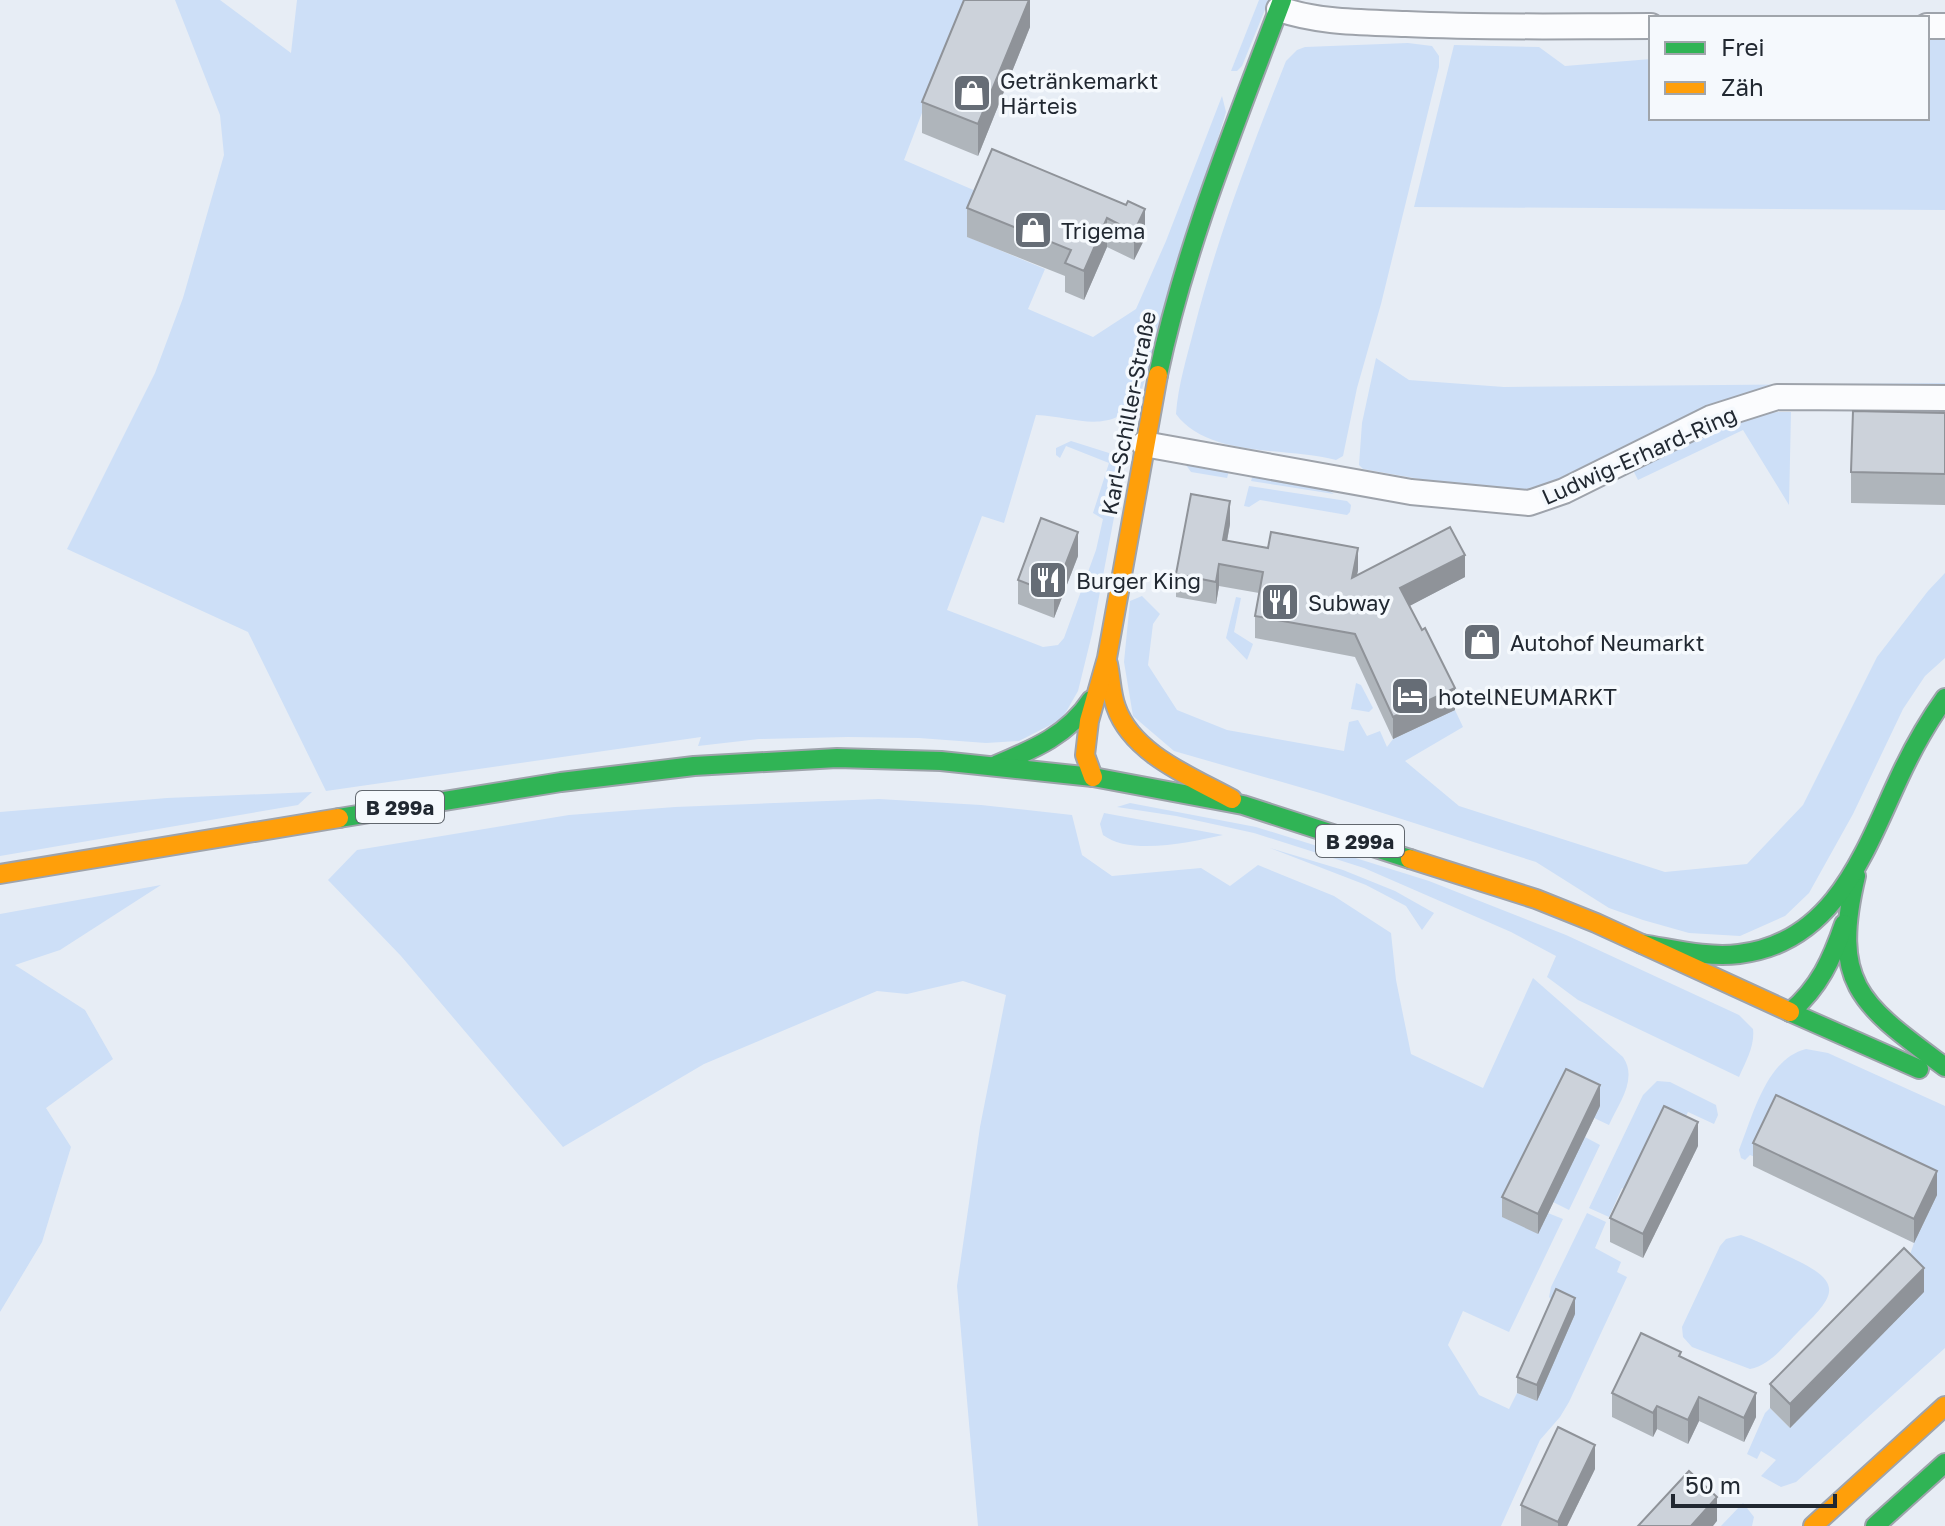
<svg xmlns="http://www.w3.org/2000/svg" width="1945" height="1526" font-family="'Golos Text',sans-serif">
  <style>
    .green { fill: #cddff7 }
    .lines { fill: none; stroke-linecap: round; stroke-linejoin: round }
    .street-casing { stroke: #9ea3ab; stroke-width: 28 }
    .fast-casing { stroke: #9ea3ab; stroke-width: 22 }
    .slow-casing { stroke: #9ea3ab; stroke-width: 22 }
    .street { stroke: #fbfcfe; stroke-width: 24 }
    .fast { stroke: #30b455; stroke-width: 18 }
    .slow { stroke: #ff9f0a; stroke-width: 18 }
    .wall { fill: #afb5bb }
    .shaded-wall { fill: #8f9399 }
    .building { fill: #ccd2da; stroke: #8f9399; stroke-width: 2 }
    .labels { text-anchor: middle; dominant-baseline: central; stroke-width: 7; stroke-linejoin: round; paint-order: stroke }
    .shield { fill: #f5f9fd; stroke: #61676e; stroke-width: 2 }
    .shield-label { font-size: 20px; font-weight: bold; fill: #212831 }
    .poi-label { font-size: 22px; fill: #212831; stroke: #f5f9fd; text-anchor: start }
    .street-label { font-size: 22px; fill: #212831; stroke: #f5f9fd }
  </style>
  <rect width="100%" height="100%" fill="#e7edf5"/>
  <g class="green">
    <path d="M175 0H220L291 53 297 0H965L904 160 985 195 968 237 1045 269 1028 309 1093 337 1136 309 1166 241 1222 96 1226 112 1139 399C1109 436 1078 417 1036 415L1004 523 982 516 947 610 1043 647 1058 645 1064 638 1096 550 1103 519 1093 513 1109 463 1066 446 1060 458 1056 455V448L1071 441 1109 453 1122 475 1092 634 1078 691 1062 719 1019 741 986 743 919 738 848 737 759 739 698 746 701 737 326 791 248 632 67 549 155 373 183 298 224 155 220 115Z"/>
    <path d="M1259 0H1269L1242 66 1237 71H1231Z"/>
    <path d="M1927 35H1945V210L1414 207 1454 45 1539 47 1565 66 1651 59V118H1927Z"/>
    <path d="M1408 43 1432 46 1439 56V67L1381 304 1357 388 1343 456 1336 460C1287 447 1208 458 1176 414 1178 385 1187 357 1194 329 1217 238 1251 149 1286 61L1297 50 1305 47Z"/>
    <path d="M1376 358 1409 380 1504 387 1945 383V390L1726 401 1549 483 1515 492 1470 488 1363 469 1359 465 1362 423Z"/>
    <path d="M1778 412H1791L1789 505 1743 430 1638 480 1634 472 1636 466 1753 415Z"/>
    <path d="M1192 464 1229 471 1227 478 1191 472 1186 465Z"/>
    <path d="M1253 475 1321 486 1334 494 1251 481Z"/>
    <path d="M1249 486 1347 501 1351 505 1350 512 1347 515 1260 500 1249 507 1244 506Z"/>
    <path d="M1945 573V658L1925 676 1903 709 1853 814 1809 893 1785 916 1740 936 1689 933 1643 920 1609 908 1536 862 1320 793 1174 751 1133 716 1124 662 1130 601 1142 596 1160 614 1153 624 1148 665 1177 710 1227 730 1344 751 1349 722 1358 720 1367 736 1380 731 1387 747 1393 739 1455 710 1463 727 1405 761 1459 806 1665 872 1747 864 1803 805 1877 657 1928 591Z"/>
    <path d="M1236 597 1241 598 1234 632 1253 644 1247 660 1226 638Z"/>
    <path d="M1356 683 1361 685 1373 708 1369 712 1351 709Z"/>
    <path d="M312 792 298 805 0 856V812L167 798Z"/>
    <path d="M879 799 981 805 1072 815 1082 855 1112 876 1201 868 1230 886 1258 865 1334 896 1391 933 1396 980 1411 1054 1483 1088 1533 978 1623 1057C1638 1079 1619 1103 1609 1125L1594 1118 1599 1105 1580 1148 1585 1137 1600 1145 1569 1210 1553 1202 1548 1213 1563 1219 1509 1332 1463 1311 1448 1345 1479 1395 1509 1409 1517 1393 1537 1401 1556 1305 1549 1297 1551 1287 1587 1213 1606 1222 1595 1248 1621 1262 1617 1272 1627 1277 1569 1402 1560 1417 1540 1440 1501 1526H978L957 1286 980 1127 1006 995 963 981 907 994 877 991 704 1064 563 1147 401 956 328 880 357 850 569 815 675 807Z"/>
    <path d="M1130 803 1256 827 1429 881 1566 935 1739 1015 1753 1029C1755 1046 1746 1061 1739 1077L1578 1000 1547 977 1556 956 1511 932 1364 868 1254 833 1176 816 1117 807Z"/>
    <path d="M1104 813 1223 835C1190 842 1131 856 1103 835L1100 824Z"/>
    <path d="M1270 848 1343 870 1395 891 1434 913 1422 930 1406 906 1366 885Z"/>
    <path d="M161 885 60 950 15 965 85 1010 113 1059 46 1108 71 1147 42 1242 0 1312V914Z"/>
    <path d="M1806 1049 1828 1053 1945 1106V1348L1796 1482 1781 1487 1761 1476 1776 1460 1761 1451 1757 1459 1747 1454 1765 1413 1770 1408 1789 1427 1904 1272 1914 1243 1757 1158 1750 1155 1745 1160 1741 1158 1739 1150C1753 1116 1766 1059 1806 1049Z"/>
    <path d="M1657 1081 1670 1082 1716 1105 1718 1115 1714 1124 1688 1112 1676 1136 1633 1193 1622 1188 1609 1217 1589 1208 1643 1095Z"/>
    <path d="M1741 1235C1759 1241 1775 1250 1792 1258 1845 1283 1836 1295 1798 1332 1784 1346 1770 1365 1750 1369L1692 1347 1683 1337 1682 1327 1720 1246 1726 1239Z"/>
    <path d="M1743 1503 1754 1517 1752 1526H1721Z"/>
  </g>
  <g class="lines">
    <g class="street-casing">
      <g id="street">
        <path d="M1279 9C1320 23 1362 22 1406 24 1487 28 1569 26 1651 26"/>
        <path d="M1927 26H1945"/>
        <path d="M1144 444 1411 492 1529 503 1564 491 1711 418 1777 397 1945 398"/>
      </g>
    </g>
    <g class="fast-casing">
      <g id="fast">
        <path d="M1158 375C1185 246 1236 123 1282 0"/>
        <path d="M996 765C1034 749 1068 735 1091 700"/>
        <path d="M339 818 561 782 694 766 837 758 941 761 1093 777 1243 805 1410 859"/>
        <path d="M1856 876C1830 986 1862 1005 1945 1067"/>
        <path d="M1642 944C1674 949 1707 958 1739 954 1834 943 1864 853 1899 778 1912 750 1927 723 1945 698"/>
        <path d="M1790 1012 1919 1069"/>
        <path d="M1790 1012C1819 988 1832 959 1844 924"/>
        <path d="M1875 1526 1945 1463"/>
      </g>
    </g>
    <g class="slow-casing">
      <g id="slow">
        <path d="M1108 664C1111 678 1111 694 1116 707 1132 754 1192 777 1232 799"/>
        <path d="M1093 777 1085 755 1089 721 1107 658 1158 375"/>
        <path d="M1410 859 1536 899 1596 923 1790 1012"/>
        <path d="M0 874 339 818"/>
        <path d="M1813 1526 1945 1406"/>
      </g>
    </g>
    <use href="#street" class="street"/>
    <use href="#fast" class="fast"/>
    <use href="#slow" class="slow"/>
  </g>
  <g class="wall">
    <path d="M1030 0V27L978 156 922 133V102Z"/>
    <path d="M1126 205 1145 238 1134 260 1107 247 1084 300 1065 292V276L967 237V208Z"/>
    <path d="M1945 413V505L1851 503V472Z"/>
    <path d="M1230 524 1227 541 1358 570 1357 575 1465 577 1409 606 1455 710 1393 739 1355 657 1255 638V616L1259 593 1219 586 1216 604 1176 597V574Z"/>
    <path d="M1078 556 1054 618 1018 604V580Z"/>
    <path d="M1600 1106 1538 1234 1502 1217V1197Z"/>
    <path d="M1753 1143 1937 1195 1914 1243 1753 1166Z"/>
    <path d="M1698 1146 1643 1258 1610 1242V1218Z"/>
    <path d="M1924 1292 1790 1428 1770 1408V1384Z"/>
    <path d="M1575 1314 1537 1401 1517 1393V1377Z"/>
    <path d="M1681 1357 1756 1417 1744 1442 1699 1421 1688 1444 1657 1429 1653 1437 1612 1417V1393Z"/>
    <path d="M1595 1469 1567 1526H1521V1505Z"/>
  </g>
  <g class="shaded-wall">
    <path d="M1029 0H1030V27L978 156V124Z"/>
    <path d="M1145 209V238L1134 260V232Z"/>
    <path d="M1107 218V247L1084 300V271Z"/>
    <path d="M1230 501V524L1223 562V540Z"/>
    <path d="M1078 532V556L1054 618V594Z"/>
    <path d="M1358 548V570L1352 600V578Z"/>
    <path d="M1465 555V577L1400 611V588Z"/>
    <path d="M1219 564V586L1216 604V582Z"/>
    <path d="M1455 688V710L1393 739V717Z"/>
    <path d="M1600 1085V1106L1538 1234V1214Z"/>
    <path d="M1698 1122V1146L1643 1258V1234Z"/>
    <path d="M1937 1171V1195L1914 1243V1219Z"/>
    <path d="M1924 1268V1292L1790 1428V1404Z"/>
    <path d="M1575 1298V1314L1537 1401V1385Z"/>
    <path d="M1756 1393V1417L1744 1442V1418Z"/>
    <path d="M1699 1397V1421L1688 1444V1420Z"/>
    <path d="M1657 1406V1429L1653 1437V1413Z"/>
    <path d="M1595 1445V1469L1567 1526H1558V1522Z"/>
    <path d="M1717 1497V1521L1713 1526H1691Z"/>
  </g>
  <g class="building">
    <path d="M964 0H1029L978 124 922 102Z"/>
    <path d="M992 149 1126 205 1128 201 1145 209 1134 232 1107 218 1084 271 1065 263 1071 250 967 208Z"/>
    <path d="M1853 411 1945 413V474L1851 472Z"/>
    <path d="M1191 494 1230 501 1223 540 1268 548 1271 532 1358 548 1352 578 1450 527 1465 555 1400 588 1422 630 1425 628 1455 688 1393 717 1355 634 1255 616 1263 572 1219 564 1216 582 1176 574Z"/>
    <path d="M1041 518 1078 532 1054 594 1018 580Z"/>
    <path d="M1566 1069 1600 1085 1538 1214 1502 1197Z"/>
    <path d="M1776 1095 1937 1171 1914 1219 1753 1143Z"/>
    <path d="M1664 1106 1698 1122 1643 1234 1610 1218Z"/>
    <path d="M1904 1248 1924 1268 1790 1404 1770 1384Z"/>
    <path d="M1556 1289 1575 1298 1537 1385 1517 1377Z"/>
    <path d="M1641 1333 1681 1352 1679 1356 1756 1393 1744 1418 1699 1397 1688 1420 1657 1406 1653 1413 1612 1393Z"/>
    <path d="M1558 1427 1595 1445 1558 1522 1521 1505Z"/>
    <path d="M1689 1471 1717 1497 1691 1526H1638Z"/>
  </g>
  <defs>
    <g id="shop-square" transform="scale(2)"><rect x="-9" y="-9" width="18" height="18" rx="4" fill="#666d76" stroke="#f5f9fd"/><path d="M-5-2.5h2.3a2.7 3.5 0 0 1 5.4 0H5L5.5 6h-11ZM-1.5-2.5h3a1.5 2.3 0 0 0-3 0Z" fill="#fff"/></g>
    <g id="restaurant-square" transform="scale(2)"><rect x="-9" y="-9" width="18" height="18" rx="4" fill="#666d76" stroke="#f5f9fd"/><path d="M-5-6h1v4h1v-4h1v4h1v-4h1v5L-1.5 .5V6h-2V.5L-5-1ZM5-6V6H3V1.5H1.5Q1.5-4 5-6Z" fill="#fff"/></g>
    <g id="hotel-square" transform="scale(2)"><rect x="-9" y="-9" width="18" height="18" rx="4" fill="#666d76" stroke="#f5f9fd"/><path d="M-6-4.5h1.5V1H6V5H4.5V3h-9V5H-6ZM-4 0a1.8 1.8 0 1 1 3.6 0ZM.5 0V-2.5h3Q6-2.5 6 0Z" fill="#fff"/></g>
  </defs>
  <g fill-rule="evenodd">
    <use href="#shop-square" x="972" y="93"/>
    <use href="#shop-square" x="1033" y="230"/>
    <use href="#restaurant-square" x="1048" y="580"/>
    <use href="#restaurant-square" x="1280" y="602"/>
    <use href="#shop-square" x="1482" y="642"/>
    <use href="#hotel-square" x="1410" y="696"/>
  </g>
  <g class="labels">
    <g class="shield">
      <rect x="356" y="791" width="88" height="32" rx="6"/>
      <rect x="1316" y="825" width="88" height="32" rx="6"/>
    </g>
    <g class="shield-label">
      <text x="400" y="807">B 299a</text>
      <text x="1360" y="841">B 299a</text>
    </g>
    <g class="poi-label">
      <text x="1000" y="80">Getränkemarkt<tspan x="1000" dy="25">Härteis</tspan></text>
      <text x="1061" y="230">Trigema</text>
      <text x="1076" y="580">Burger King</text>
      <text x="1308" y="602">Subway</text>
      <text x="1510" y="642">Autohof Neumarkt</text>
      <text x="1438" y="696">hotelNEUMARKT</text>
    </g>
    <g class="street-label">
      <text transform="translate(1128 413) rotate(-79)">Karl-Schiller-Straße</text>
      <text transform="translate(1639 455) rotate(-24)">Ludwig-Erhard-Ring</text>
    </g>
  </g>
  <rect x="1649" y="16" width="280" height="104" fill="#f5f9fd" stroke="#a0a5ab" stroke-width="2"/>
  <rect x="1665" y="42" width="40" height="12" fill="#30b455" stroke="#a0a5ab" stroke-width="2"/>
  <text x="1721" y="56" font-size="24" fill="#212831">Frei</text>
  <rect x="1665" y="82" width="40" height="12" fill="#ff9f0a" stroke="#a0a5ab" stroke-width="2"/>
  <text x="1721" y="96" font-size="24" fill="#212831">Zäh</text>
  <path d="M1673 1494v12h162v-12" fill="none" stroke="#212831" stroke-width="4"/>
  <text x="1685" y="1494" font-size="24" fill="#212831" stroke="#f5f9fd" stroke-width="6" paint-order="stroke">50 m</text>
</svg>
